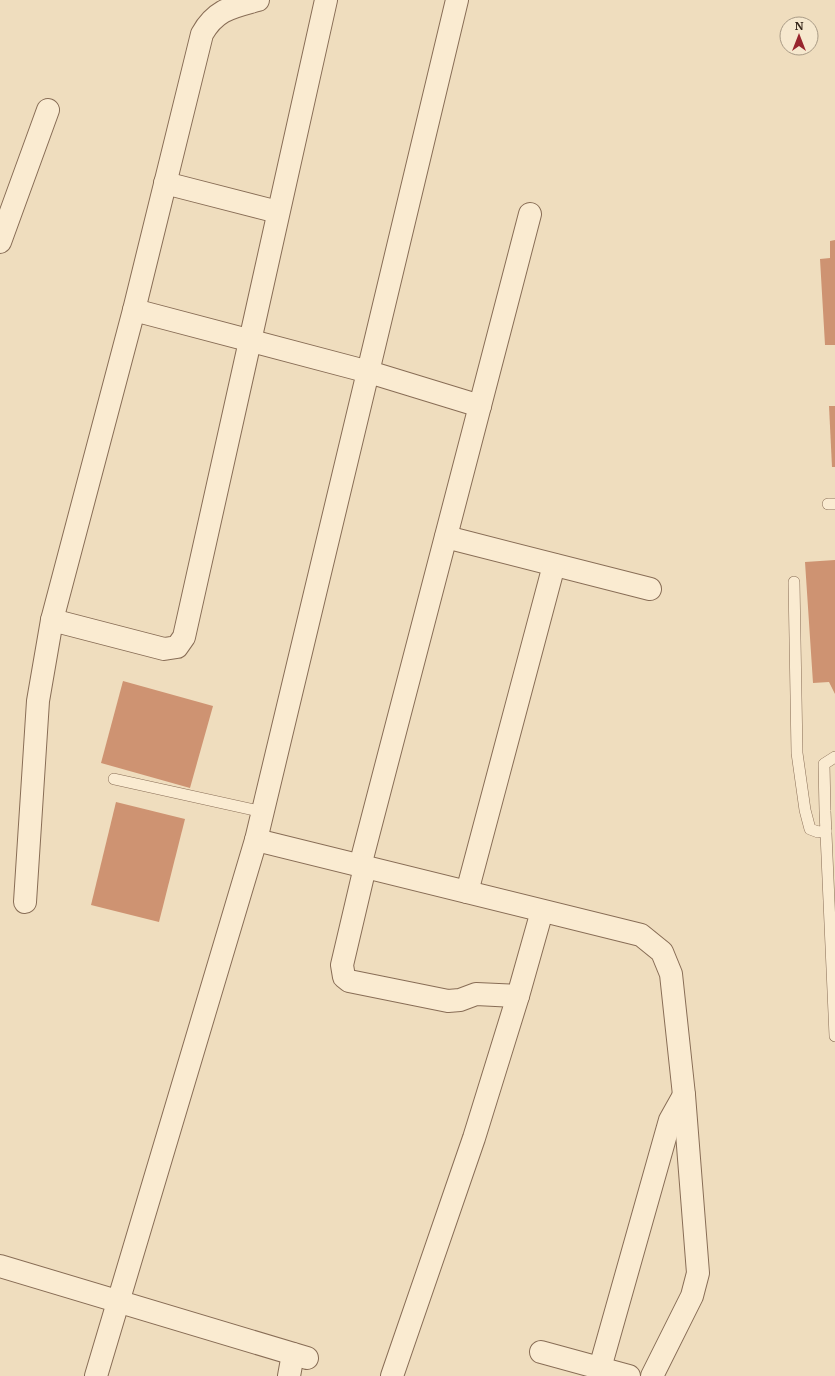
<svg xmlns="http://www.w3.org/2000/svg" width="835" height="1376" font-family="Merriweather,serif">
  <style>
    .building { fill: #ce9372 }
    .lines { fill: none; stroke-linecap: round; stroke-linejoin: round }
    .lane-casing { stroke: #886d56; stroke-width: 12 }
    .street-casing { stroke: #886d56; stroke-width: 24 }
    .lane { stroke: #faebd1; stroke-width: 11 }
    .street { stroke: #faebd1; stroke-width: 22 }
  </style>
  <rect width="100%" height="100%" fill="#efddbe"/>
  <g class="building">
    <path d="M835 240V345H825L820 259 830 258V241Z"/>
    <path d="M829 406H835V467H832Z"/>
    <path d="M835 560V694L829 682 813 683 805 562Z"/>
    <path d="M123 681 213 706 190 788 101 763Z"/>
    <path d="M116 802 185 819 159 922 91 905Z"/>
  </g>
  <g class="lines">
    <g class="lane-casing">
      <g id="lane">
        <path d="M828 504H835"/>
        <path d="M794 582 797 753 805 810 810 829 818 832 826 831"/>
        <path d="M835 757 824 764 825 811 835 1036"/>
        <path d="M114 779 263 812"/>
      </g>
    </g>
    <g class="street-casing">
      <g id="street">
        <path d="M165 183 278 212"/>
        <path d="M0 242 48 110"/>
        <path d="M134 310 369 372 480 406"/>
        <path d="M446 537 650 589"/>
        <path d="M52 620 164 649 177 647 184 637 326 0"/>
        <path d="M256 840 641 935 662 952 671 974 684 1095 698 1273 692 1296 652 1376"/>
        <path d="M360 866 530 214"/>
        <path d="M365 867 342 965 344 977 349 981 448 1001 460 1000 476 994 518 996"/>
        <path d="M467 892 554 565"/>
        <path d="M25 902 38 701 52 620 134 310 202 34C216 9 233 7 258 0"/>
        <path d="M0 1266 307 1358"/>
        <path d="M541 1352 629 1376"/>
        <path d="M600 1368 670 1120 684 1095"/>
        <path d="M96 1376 256 840 457 0"/>
        <path d="M289 1376 293 1354"/>
        <path d="M392 1376 474 1138 518 996 542 911"/>
      </g>
    </g>
    <use href="#lane" class="lane"/>
    <use href="#street" class="street"/>
  </g>
  <g transform="translate(799 36)"><circle r="19" fill="#f6e8ce" stroke="#a99b86"/>
  <path d="M0-3L7 15L0 10L-7 15Z" fill="#98252d"/>
  <text y="-6" font-size="11" font-weight="bold" text-anchor="middle" fill="#36271b">N</text>
  </g>
</svg>
